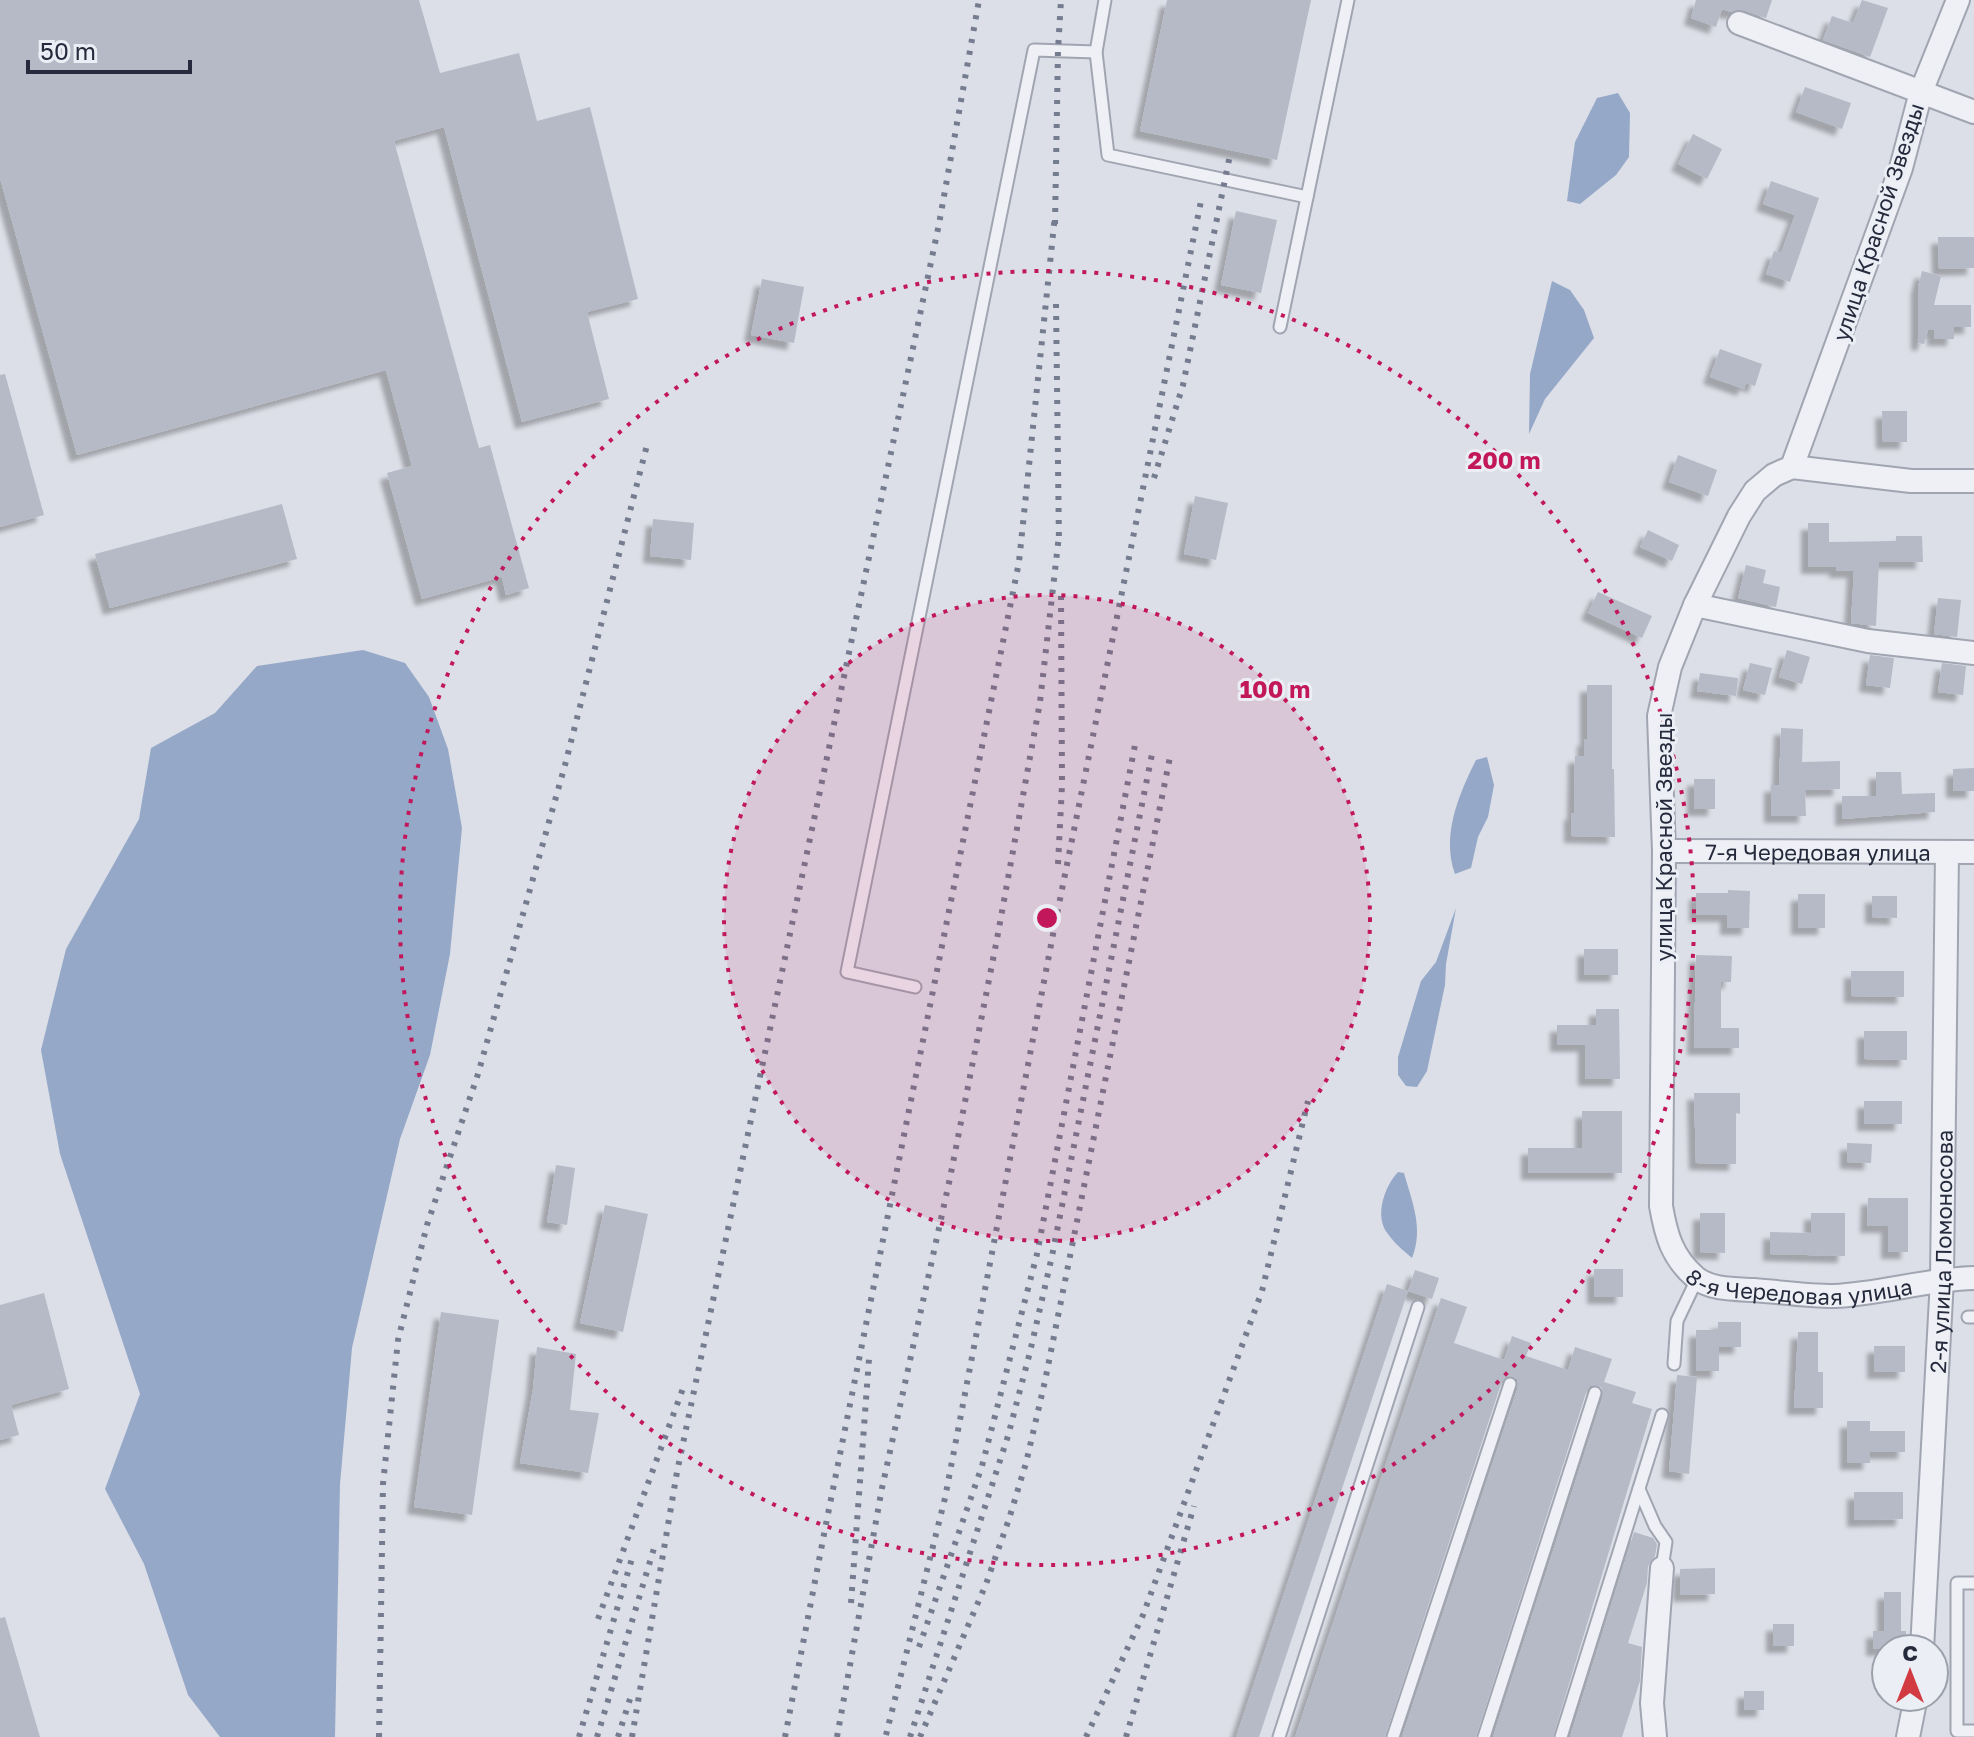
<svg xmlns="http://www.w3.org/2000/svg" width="1974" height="1737" font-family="'Golos Text',sans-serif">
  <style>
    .water { fill: #95a8c8 }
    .building { fill: #b6bac6; filter: url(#shadow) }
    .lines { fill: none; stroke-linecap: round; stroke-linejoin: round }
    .service-casing { stroke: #a1a5b1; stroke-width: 15 }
    .minor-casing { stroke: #a1a5b1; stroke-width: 26 }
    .service { stroke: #eef0f5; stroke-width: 11 }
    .minor { stroke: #eef0f5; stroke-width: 22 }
    .rail { stroke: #757c90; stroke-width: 6; stroke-dasharray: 4 8; stroke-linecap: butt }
    .ring { fill: none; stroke: #c2185b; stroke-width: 4; stroke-dasharray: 4 8 }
    .labels { text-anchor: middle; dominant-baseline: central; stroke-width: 6; stroke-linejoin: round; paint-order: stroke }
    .street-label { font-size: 22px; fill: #252b3d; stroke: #ebeef4 }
    .centre { fill: #c2185b; stroke: #ebeef4; stroke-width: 4 }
    .ring-label { font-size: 24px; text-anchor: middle; font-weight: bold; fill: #c2185b; stroke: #ebeef4; stroke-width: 6; stroke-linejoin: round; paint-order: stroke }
  </style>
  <defs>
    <filter id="shadow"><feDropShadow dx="-7" dy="7" stdDeviation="2" flood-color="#0004"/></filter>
  </defs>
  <rect width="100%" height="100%" fill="#dcdfe7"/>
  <g class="water">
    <path d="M1618 93 1630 113 1629 157 1616 175 1580 204 1567 201 1575 142 1597 98Z"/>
    <path d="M1552 281 1570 290 1584 310 1594 338 1545 399 1529 434 1530 374Z"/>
    <path d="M363 650 405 663 429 697 448 749 462 828 450 954 430 1055 400 1139 352 1348 340 1484 335 1737H220L188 1695 144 1564 105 1489 140 1394 60 1154 41 1050 66 949 139 819 151 748 215 713 257 666Z"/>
    <path d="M1487 757 1494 785 1488 817 1478 837 1471 868 1455 874C1441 836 1459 794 1476 760Z"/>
    <path d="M1456 908 1446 964 1445 985 1427 1071 1417 1087 1406 1086 1398 1075V1057L1421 981 1436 962Z"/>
    <path d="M1398 1172 1404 1173C1412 1202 1424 1228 1412 1258 1404 1251 1394 1243 1388 1234 1374 1217 1384 1187 1398 1172Z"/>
  </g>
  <g class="building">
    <path d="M0 0H419L440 73 519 53 537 121 590 107 638 299 587 312 609 399 522 422 444 127 394 141 479 448 490 445 529 588 506 595 502 577 422 599 387 473 412 466 386 370 77 455 0 178Z"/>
    <path d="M1167 0H1311L1277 160 1140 131Z"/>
    <path d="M1696 0H1772L1766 18 1743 10 1731 12 1722 9 1716 27 1691 18Z"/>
    <path d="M1862 0 1888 8 1870 57 1823 40 1832 16 1853 23Z"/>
    <path d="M1805 87 1851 103 1842 129 1796 112Z"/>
    <path d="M1693 134 1722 149 1707 179 1678 164Z"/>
    <path d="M1771 181 1819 198 1790 282 1766 274 1774 251 1781 253 1795 215 1763 204Z"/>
    <path d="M1236 211 1277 220 1261 293 1221 285Z"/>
    <path d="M1938 237H1974V268L1939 269Z"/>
    <path d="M1922 271 1941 276 1934 305H1971V327H1954V339H1934V330H1928L1924 344 1918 343V287Z"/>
    <path d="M762 279 804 287 794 343 751 335Z"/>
    <path d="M1720 349 1762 364 1755 386 1746 383 1744 389 1710 377Z"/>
    <path d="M5 374 44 515 0 527V375Z"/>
    <path d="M1882 411H1907V442H1883Z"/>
    <path d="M1678 455 1717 470 1708 496 1669 482Z"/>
    <path d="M1195 496 1228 503 1216 560 1184 554Z"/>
    <path d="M282 504 297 559 110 608 95 554Z"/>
    <path d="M653 519 694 523 691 560 650 556Z"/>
    <path d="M1808 523H1829V542L1896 541V536H1922L1923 562H1879L1876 626 1851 623 1854 571H1836V567H1808Z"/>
    <path d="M1648 530 1679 545 1672 561 1640 547Z"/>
    <path d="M1746 565 1766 570 1763 583 1780 587 1776 607 1738 598Z"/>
    <path d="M1598 592 1652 616 1642 638 1588 613Z"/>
    <path d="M1938 598 1961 600 1957 637 1934 634Z"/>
    <path d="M1787 650 1810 657 1802 684 1779 677Z"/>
    <path d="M1870 655 1894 658 1890 688 1866 685Z"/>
    <path d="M1750 663 1772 668 1765 695 1743 690Z"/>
    <path d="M1942 663 1966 666 1963 695 1938 692Z"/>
    <path d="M1700 673 1738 678 1736 696 1697 691Z"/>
    <path d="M1587 685H1612V769H1614L1615 837 1571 836V813H1574L1575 756H1584V739H1587Z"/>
    <path d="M1781 728 1803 729 1802 762 1840 761V789L1805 790 1806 816H1771V785H1779Z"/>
    <path d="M1974 768V791H1953V769Z"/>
    <path d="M1876 772H1901L1902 794 1935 793V812L1842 819V796H1876Z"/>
    <rect x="1694" y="779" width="21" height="30"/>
    <path d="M1728 890 1750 891 1749 928H1727V915H1696V893H1728Z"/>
    <rect x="1798" y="894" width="27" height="34"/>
    <path d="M1872 896H1897V918L1872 917Z"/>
    <rect x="1584" y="949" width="34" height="26"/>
    <path d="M1696 955 1732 956 1731 982H1721V1028H1739V1048H1694Z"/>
    <path d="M1851 971H1904V997L1851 996Z"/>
    <path d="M1596 1009H1619L1620 1079H1585V1045H1557V1025H1596Z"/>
    <path d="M1864 1031H1907V1060L1864 1059Z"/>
    <path d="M1694 1093H1740V1114L1736 1113V1164L1696 1163Z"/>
    <rect x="1864" y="1101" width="38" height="23"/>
    <path d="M1582 1111H1622V1173H1528V1148H1582Z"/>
    <path d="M1847 1143 1872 1144 1871 1163 1847 1162Z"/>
    <path d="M556 1165 575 1168 567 1225 547 1222Z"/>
    <path d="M1868 1198H1908V1252H1888V1226H1867Z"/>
    <path d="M605 1205 648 1214 623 1332 580 1323Z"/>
    <path d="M1700 1213H1725V1253L1700 1252Z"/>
    <path d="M1811 1213H1845V1256L1770 1254V1232L1811 1233Z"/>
    <rect x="1594" y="1269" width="29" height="28"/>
    <path d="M1415 1270 1439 1278 1432 1299 1408 1291Z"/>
    <path d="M1387 1284 1408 1291 1259 1737H1236Z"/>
    <path d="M44 1293 69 1389 11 1405 19 1435 0 1440V1305Z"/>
    <path d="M1441 1298 1467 1307 1454 1343 1504 1360 1512 1336 1531 1343 1526 1356 1568 1370 1575 1347 1612 1359 1604 1382 1636 1392 1632 1403 1652 1409 1553 1737H1493L1603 1396 1602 1388 1597 1385 1590 1386 1587 1390 1476 1737H1402L1518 1387 1517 1379 1509 1376 1502 1381 1385 1737H1295Z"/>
    <path d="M441 1312 499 1320 472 1515 414 1507Z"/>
    <path d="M1718 1322H1741V1347H1719V1371H1696V1330H1718Z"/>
    <path d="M1798 1332H1818V1372H1823V1408H1794Z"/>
    <rect x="1874" y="1346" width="31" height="26"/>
    <path d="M537 1347 576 1354 570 1410 599 1413 588 1473 520 1463 533 1389Z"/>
    <path d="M1677 1375 1697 1377 1689 1474 1669 1471Z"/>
    <path d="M1847 1421H1870V1431H1905V1452H1870V1463H1847Z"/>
    <path d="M1854 1492H1903V1519L1854 1520Z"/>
    <path d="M1634 1532 1653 1538 1657 1544 1655 1556 1648 1566 1647 1583 1628 1643 1642 1647 1640 1681 1622 1737H1570Z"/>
    <path d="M1715 1568V1594L1680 1595V1569Z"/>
    <path d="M1884 1592H1901V1631H1906V1649H1873V1631H1884Z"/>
    <path d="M5 1617 40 1737H0V1618Z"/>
    <rect x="1773" y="1624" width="21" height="22"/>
    <rect x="1744" y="1691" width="20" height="19"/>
  </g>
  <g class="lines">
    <g class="service-casing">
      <g id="service">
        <path d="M1105 0 1096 52 1108 155 1307 197"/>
        <path d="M1280 327 1348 0"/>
        <path d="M915 987 847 972 1034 50 1096 52"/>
        <path d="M1968 1317H1974"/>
        <path d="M1674 1364 1677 1321 1697 1279"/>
        <path d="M1639 1489 1655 1526 1666 1542 1662 1568"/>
        <path d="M1974 1583H1957V1731H1974"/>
        <path d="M1279 1737 1418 1307"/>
        <path d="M1393 1737 1510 1384"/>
        <path d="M1484 1737 1595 1393"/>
        <path d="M1561 1737 1662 1415"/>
      </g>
    </g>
    <g class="minor-casing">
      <g id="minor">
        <path id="s1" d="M1958 0 1921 92 1901 168 1792 467 1774 475 1755 491 1739 516 1695 605 1670 667 1659 716 1664 851 1661 1206C1666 1235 1672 1257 1695 1277 1710 1290 1735 1289 1754 1290 1780 1292 1807 1296 1834 1296 1881 1294 1927 1279 1974 1278"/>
        <path d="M1739 23 1974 112"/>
        <path d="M1792 467 1911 481H1974"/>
        <path d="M1695 605 1868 641 1974 653"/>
        <path id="s2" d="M1664 851 1974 852"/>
        <path id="s3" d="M1922 1649 1942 1279 1947 852"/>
        <path d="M1655 1737 1652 1703 1662 1568"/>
        <path d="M1908 1737 1916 1697"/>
      </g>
    </g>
    <use href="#service" class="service"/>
    <use href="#minor" class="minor"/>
    <g class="rail">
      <path d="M1055 224 1058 50 1061 0"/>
      <path d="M1056 304 1059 544"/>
      <path d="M1154 478 1183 385 1230 155"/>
      <path d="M1058 864 1062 785 1061 596"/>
      <path d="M851 1603 869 1359"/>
      <path d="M598 1619 685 1383"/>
      <path d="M919 1647 982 1466 1037 1254 1135 745"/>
      <path d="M886 1735 945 1498 1055 924 1201 201"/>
      <path d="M379 1737 383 1484 398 1340 427 1225 478 1074 565 765 648 441"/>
      <path d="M579 1737 633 1555"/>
      <path d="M597 1737 655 1545"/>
      <path d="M618 1737 630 1699"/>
      <path d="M632 1737 677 1472 939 224 979 0"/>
      <path d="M785 1737 826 1524 1019 562 1055 215"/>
      <path d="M837 1737 882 1488 950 1178 997 939 1040 702 1059 535"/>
      <path d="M910 1737 1008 1436 1030 1352 1052 1256 1153 749"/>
      <path d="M920 1737 986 1584 1009 1519 1026 1463 1045 1381 1171 752"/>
      <path d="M1086 1737 1143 1615 1262 1291 1308 1101"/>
      <path d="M1126 1737 1194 1506"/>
    </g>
  </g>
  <circle cx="1047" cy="918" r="323" fill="#c2185b" fill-opacity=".12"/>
  <g class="ring">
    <circle cx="1047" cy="918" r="323"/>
    <circle cx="1047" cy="918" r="647"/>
  </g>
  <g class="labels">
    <g class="street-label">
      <text transform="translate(1878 222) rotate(-72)">улица Красной Звезды</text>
      <text transform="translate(1663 837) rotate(-90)">улица Красной Звезды</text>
      <text stroke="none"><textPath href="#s2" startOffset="154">7-я Чередовая улица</textPath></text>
      <text stroke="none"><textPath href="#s3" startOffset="398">2-я улица Ломоносова</textPath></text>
      <text stroke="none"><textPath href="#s1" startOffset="1464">8-я Чередовая улица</textPath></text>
    </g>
  </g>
  <circle cx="1047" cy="918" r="12" class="centre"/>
  <g class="ring-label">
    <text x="1504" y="469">200 m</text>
    <text x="1275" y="698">100 m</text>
  </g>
  <g transform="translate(1910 1673)"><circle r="38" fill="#ebeef4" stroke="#9ca0ab" stroke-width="2"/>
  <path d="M0-6L14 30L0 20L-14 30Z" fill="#d23b42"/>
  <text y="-12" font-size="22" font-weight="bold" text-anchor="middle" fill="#252b3d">С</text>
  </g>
  <path d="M28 60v12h162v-12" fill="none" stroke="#252b3d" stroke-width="4"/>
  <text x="40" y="60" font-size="24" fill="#252b3d" stroke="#ebeef4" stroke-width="6" paint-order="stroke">50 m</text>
</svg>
